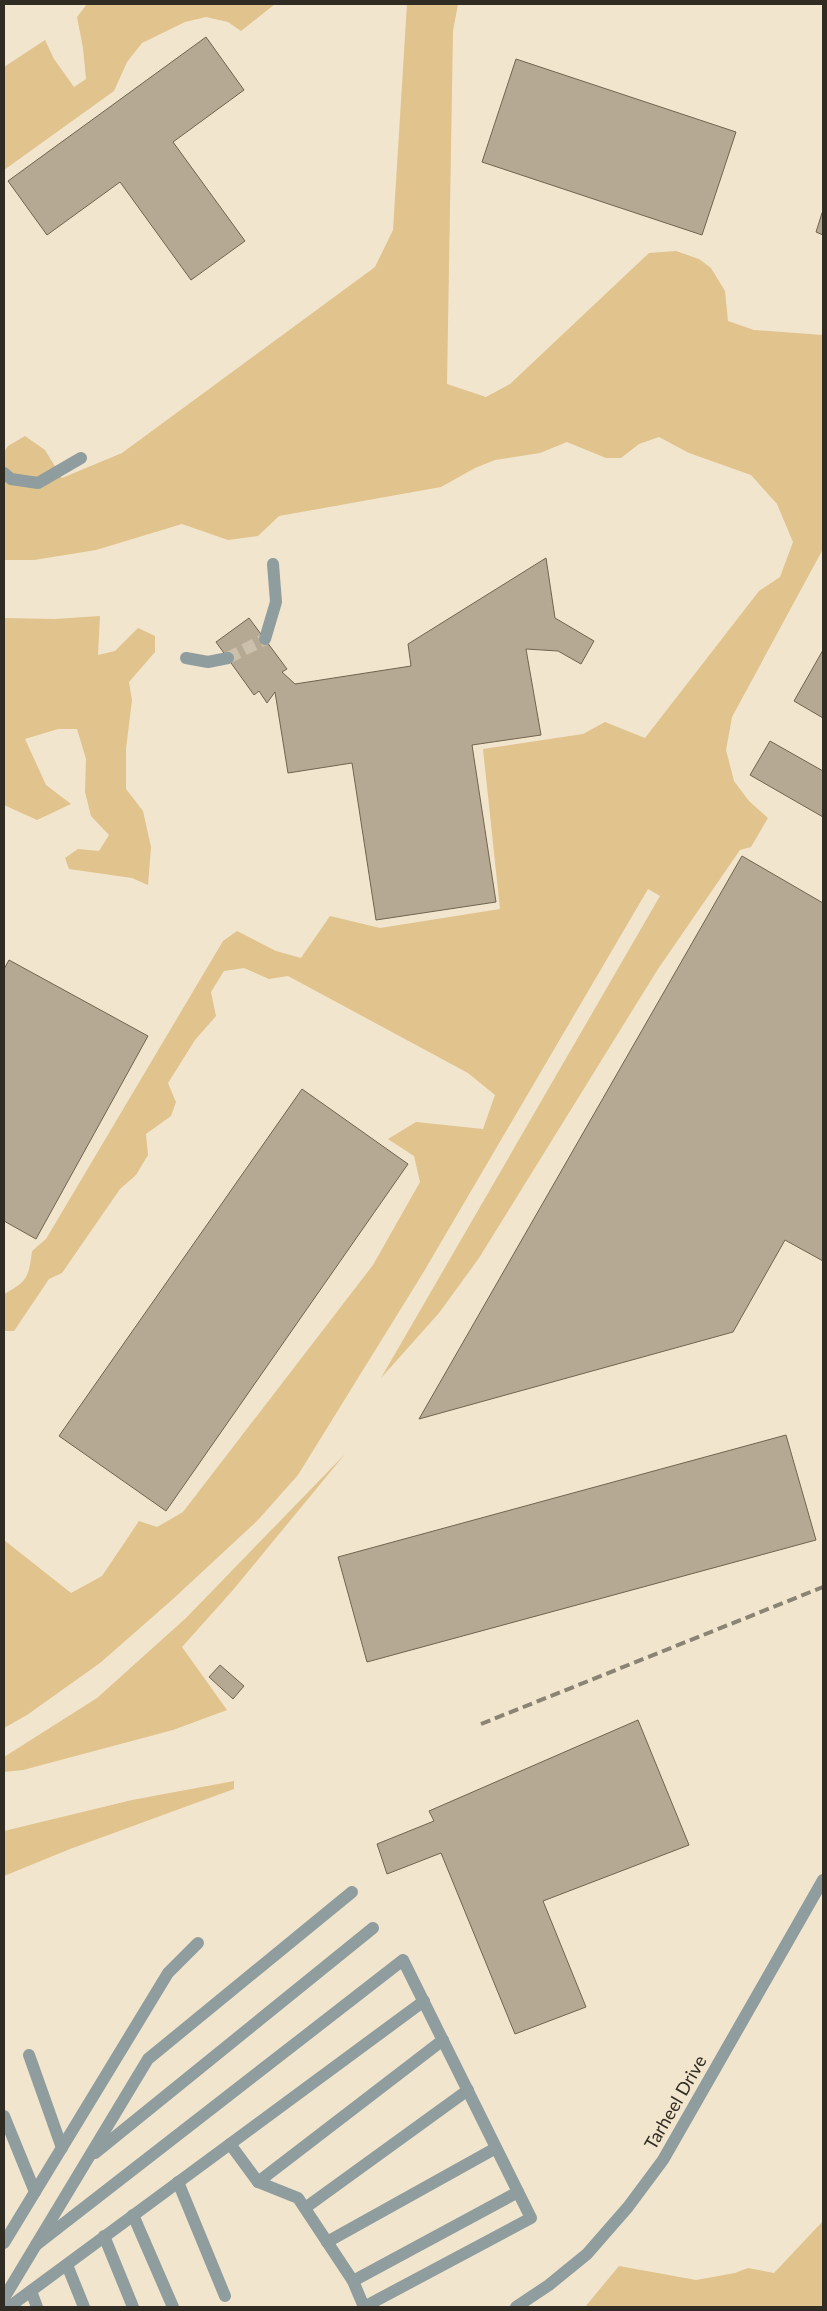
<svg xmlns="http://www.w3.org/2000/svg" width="827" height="2311" font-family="Lato,sans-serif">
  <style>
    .green { fill: #e0c38d }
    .building { fill: #b6a993; stroke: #706450 }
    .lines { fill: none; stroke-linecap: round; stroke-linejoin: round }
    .minor-tunnel { stroke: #cbc0ab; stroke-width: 12; stroke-dasharray: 12 6; stroke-linecap: butt }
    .minor { stroke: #8f9d9e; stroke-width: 12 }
    .rail { stroke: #8b8373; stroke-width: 4; stroke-dasharray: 10 5; stroke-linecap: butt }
    .labels { text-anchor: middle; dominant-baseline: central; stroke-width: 5; stroke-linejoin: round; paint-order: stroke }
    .street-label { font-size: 18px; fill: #312c23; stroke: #f2e5cd }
  </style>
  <rect width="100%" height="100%" fill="#f2e5cd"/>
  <g class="green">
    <path d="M87 4H275L241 31 228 22 206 17 185 22 142 43 127 62 114 91 4 170V67L45 40 54 59 74 87 86 79 83 48 77 17Z"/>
    <path d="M407 4H458L453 31 447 384 486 397 510 384 649 253 676 251 699 259 711 268 725 291 728 321 754 330 823 335V549L732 717 726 750 734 781 749 801 768 818 751 847 740 850 658 969 479 1258 439 1313 381 1378 660 896 648 889 423 1273 298 1475 257 1521 173 1599 100 1663 27 1715 4 1728V1540L71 1593 102 1576 139 1521 157 1527 183 1512 373 1265 420 1182 414 1156 388 1139 416 1122 483 1129 495 1095 468 1073 288 976 269 979 244 968 224 971 211 992 216 1016 195 1040 168 1083 176 1102 171 1116 146 1134 148 1155 136 1175 120 1189 62 1273 49 1279 14 1331H4V1294C27 1282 29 1277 32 1251L46 1239 223 941 237 931 276 951 301 958 330 916 380 928 500 909 483 749 583 734 605 722 645 738 759 591 780 577 793 542 777 504 751 475 689 453 659 437 639 444 621 458H606L567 442 540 453 495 460 475 468 441 487 279 516 258 536 228 540 182 524 96 550 34 560H4V452L8 446 25 436 45 450 62 478 122 453 375 267 393 230Z"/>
    <path d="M100 616 98 655 115 651 138 628 155 636V652L129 682 132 700 126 749V789L143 811 151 847 148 885 132 878 69 869 65 858 78 849 99 851 109 835 91 816 85 792 86 759 77 729H58L25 739 46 785 71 804 37 820 4 805V618L55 619Z"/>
    <path d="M345 1454 233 1590 182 1647 227 1710 173 1730 23 1770 4 1772V1757L97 1698 186 1618Z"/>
    <path d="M234 1781V1789L70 1849 4 1876V1831L132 1800Z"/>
    <path d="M823 2221V2307H585L619 2266 696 2280 735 2273 748 2268 774 2273Z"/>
  </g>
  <g class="building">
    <path d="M206 37 244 90 173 142 245 241 191 280 120 182 47 235 8 181Z"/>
    <path d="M516 59 736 132 702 235 482 162Z"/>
    <path d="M823 210V235L816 232Z"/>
    <path d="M546 558 555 618 594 641 581 664 558 651 526 649 541 735 472 745 496 902 376 920 352 763 288 773 275 692 267 703 259 691 254 695 216 642 249 618 287 669 282 672 295 684 411 666 408 644Z"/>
    <path d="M823 650V718L794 701Z"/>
    <path d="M770 741 823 771V817L750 775Z"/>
    <path d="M742 856 823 903V1261L785 1240 733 1332 419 1419Z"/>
    <path d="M9 960 148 1036 36 1239 4 1221V969Z"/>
    <path d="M302 1089 408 1164 166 1511 59 1436Z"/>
    <path d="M786 1435 816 1540 367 1662 338 1557Z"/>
    <path d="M220 1665 244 1686 233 1699 209 1677Z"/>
    <path d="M638 1720 689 1845 543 1901 586 2007 515 2034 441 1853 387 1874 377 1844 434 1821 429 1811Z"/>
  </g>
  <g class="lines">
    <path class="minor-tunnel" d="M228 658 265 639"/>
    <g class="minor">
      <path d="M4 473 11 479 38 483 81 458"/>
      <path d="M265 639 276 602 273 564"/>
      <path d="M186 658 208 662 228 658"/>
      <path d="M29 2055 62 2148"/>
      <path d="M4 2116 35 2192"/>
      <path d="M95 2153 373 1928"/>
      <path d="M178 2182 225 2296"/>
      <path d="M258 2182 443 2040"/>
      <path d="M305 2208 468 2090"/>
      <path d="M133 2215 173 2307"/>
      <path d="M104 2236 133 2307"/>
      <path d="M327 2242 496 2148"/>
      <path d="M4 2243 168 1973 198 1943"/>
      <path d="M36 2245 403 1960 531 2218 364 2307 353 2281 298 2198 258 2182 230 2144"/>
      <path d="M67 2265 84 2307"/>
      <path d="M353 2281 518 2192"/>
      <path d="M31 2291 37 2307"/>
      <path d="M4 2298 148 2059 352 1892"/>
      <path d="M9 2307 424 2001"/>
      <path d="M516 2307 549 2285 587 2254 628 2207 663 2160 823 1880"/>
    </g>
    <path class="rail" d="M481 1724 823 1587"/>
  </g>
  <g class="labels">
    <g class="street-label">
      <text transform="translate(675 2102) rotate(-60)">Tarheel Drive</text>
    </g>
  </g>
  <rect width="827" height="2311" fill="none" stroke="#312c23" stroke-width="10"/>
</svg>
